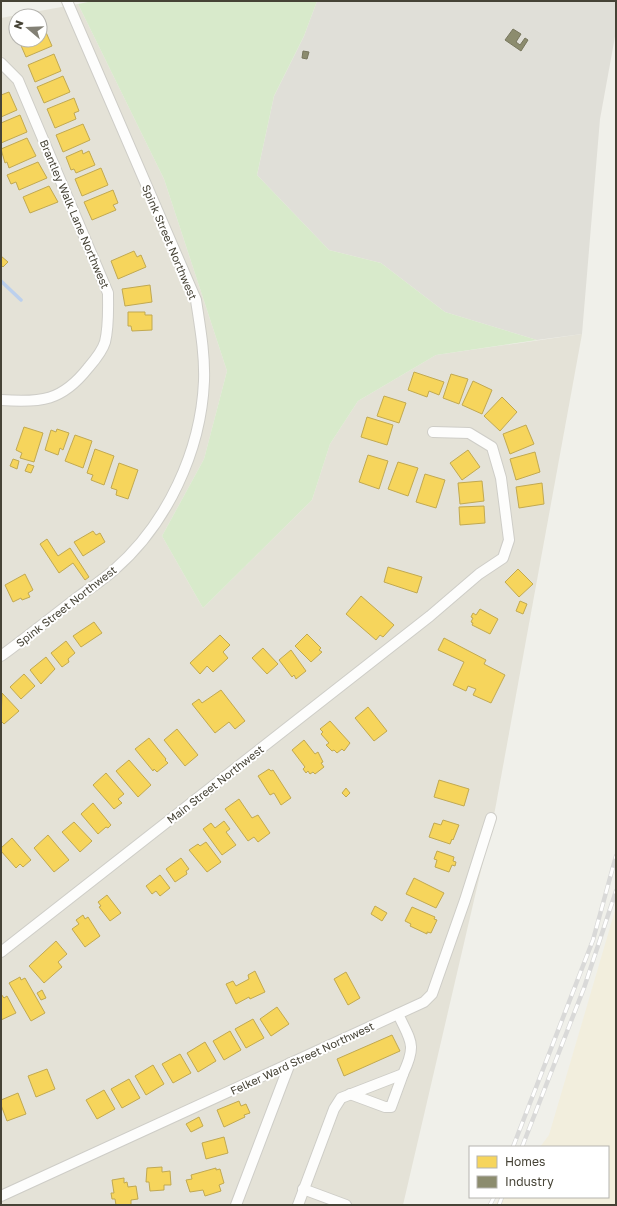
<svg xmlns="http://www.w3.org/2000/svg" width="617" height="1206" font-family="'Golos Text',sans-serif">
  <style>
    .residential { fill: #e4e2d7; fill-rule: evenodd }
    .commercial { fill: #f2eedd }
    .industrial { fill: #e0dfd8 }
    .green { fill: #d8eacb }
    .homes { fill: #f6d55c; stroke: #c1a951 }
    .industry { fill: #8c8c6e; stroke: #77765d }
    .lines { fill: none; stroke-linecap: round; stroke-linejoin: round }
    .stream { stroke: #bcd0ed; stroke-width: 3.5 }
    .minor-casing { stroke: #cecdc7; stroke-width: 12 }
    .minor { stroke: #fdfdfc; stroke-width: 10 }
    .rail-casing { stroke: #d9d9d8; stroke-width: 4.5 }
    .rail { stroke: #fff; stroke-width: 3; stroke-dasharray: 9; stroke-linecap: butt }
    .labels { text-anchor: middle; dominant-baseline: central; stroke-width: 4; stroke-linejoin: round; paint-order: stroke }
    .street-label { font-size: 11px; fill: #464336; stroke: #fff }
  </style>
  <rect width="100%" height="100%" fill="#f0f0ea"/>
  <path class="residential" d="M78 4 164 179 227 371 204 459 162 536 203 608 312 500 330 444 358 401 436 355 582 334 495 810 403 1205H1V18ZM16 16H40V40H16Z"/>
  <path class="commercial" d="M616 907V1205H494L500 1197H608V1147H540L549 1135Z"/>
  <path class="industrial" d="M317 1H616V31L600 119 582 334 537 340 445 312 381 263 329 250 257 175 274 96 304 36Z"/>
  <path class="green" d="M93 1H317L304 36 274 96 257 175 329 250 381 263 445 312 537 340 436 355 358 401 330 444 312 500 203 608 162 536 204 459 227 371 164 179 78 4Z"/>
  <g class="homes">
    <path d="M45 30 52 46 26 57 19 41 40 40V32Z"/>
    <path d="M54 54 61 71 35 82 28 65Z"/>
    <path d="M63 76 70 92 44 103 37 87Z"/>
    <path d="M9 92 17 110 1 117V95Z"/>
    <path d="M74 98 79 111 74 113 76 119 55 128 47 109Z"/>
    <path d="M20 115 27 132 1 143V123Z"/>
    <path d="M83 124 90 140 63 152 56 135Z"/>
    <path d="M27 138 36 156 9 168 7 162 5 163 1 149Z"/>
    <path d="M82 150 83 154 89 151 95 165 76 173 74 169 71 170 66 157Z"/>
    <path d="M38 162 47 178 19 190 16 182 11 184 7 175Z"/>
    <path d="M101 168 108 185 82 196 75 179Z"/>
    <path d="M49 186 58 202 30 213 23 197Z"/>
    <path d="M113 190 118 203 113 205 116 210 92 220 84 202Z"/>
    <path d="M134 251 137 257 141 255 146 267 118 279 111 261Z"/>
    <path d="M1 256 8 262 3 267 1 265Z"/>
    <path d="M150 285 152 302 125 306 122 289Z"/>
    <path d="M128 312H145V315H152V330L132 331 131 326H128Z"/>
    <path d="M414 372 444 382 439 395 429 391 427 397 408 390Z"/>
    <path d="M451 374 468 379 459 404 443 398Z"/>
    <path d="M473 381 492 390 482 414 462 405Z"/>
    <path d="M384 396 406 403 399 423 377 416Z"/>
    <path d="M502 397 517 412 500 431 484 416Z"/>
    <path d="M367 417 393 425 387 445 361 437Z"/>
    <path d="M526 425 534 444 510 454 503 434Z"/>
    <path d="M24 427 43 433 34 462 20 458 22 453 16 450Z"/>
    <path d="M57 429 69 433 63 450 60 448 58 455 45 450 51 430 56 432Z"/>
    <path d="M75 435 92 441 83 468 65 461Z"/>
    <path d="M95 449 114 456 104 485 91 480 93 475 87 473Z"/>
    <path d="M468 450 480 467 462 480 450 463Z"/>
    <path d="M535 452 540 472 516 480 510 459Z"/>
    <path d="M368 455 388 461 379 489 359 482Z"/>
    <path d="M13 459 19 461 17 469 10 466Z"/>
    <path d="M398 462 418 468 408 496 388 489Z"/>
    <path d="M119 463 138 470 128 499 116 495 117 490 111 488Z"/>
    <path d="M28 464 34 466 31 473 25 471Z"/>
    <path d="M425 474 445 480 436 508 416 502Z"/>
    <path d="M482 481 484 501 460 504 458 483Z"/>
    <path d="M542 483 544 504 519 508 516 487Z"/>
    <path d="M484 506 485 523 460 525 459 507Z"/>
    <path d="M93 531 96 535 100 533 105 542 83 556 74 542Z"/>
    <path d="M47 539 58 556 70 548 89 577 85 580 73 563 59 573 40 544Z"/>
    <path d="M388 567 422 577 417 593 384 582Z"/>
    <path d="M518 569 533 584 519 597 505 582Z"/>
    <path d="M25 574 33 590 28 593 30 597 22 600 21 598 13 602 5 585Z"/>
    <path d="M361 596 394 625 383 637 380 635 376 640 346 614Z"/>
    <path d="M520 601 527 604 523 614 516 611Z"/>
    <path d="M480 609 498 619 490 634 472 625 473 623 471 622 473 618 471 617 473 613 476 615Z"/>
    <path d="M94 622 102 633 81 647 73 636Z"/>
    <path d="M307 634 321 648 319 650 322 652 311 662 295 646Z"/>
    <path d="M220 635 230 645 223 652 228 658 213 672 207 666 200 674 190 663Z"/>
    <path d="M444 638 486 660 484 664 505 675 491 703 473 695 476 689 468 686 466 691 453 685 464 662 438 650Z"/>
    <path d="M66 641 75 653 68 659 69 662 62 667 51 653Z"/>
    <path d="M263 648 278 664 267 674 252 658Z"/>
    <path d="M291 650 306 671 296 679 294 675 292 677 279 660Z"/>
    <path d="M46 657 55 669 41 684 30 670Z"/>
    <path d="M24 674 35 686 21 699 10 687Z"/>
    <path d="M221 690 245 721 235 729 229 722 215 733 192 704 199 699 202 703Z"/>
    <path d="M2 693 19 711 4 724 1 721Z"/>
    <path d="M368 707 387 731 374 741 355 718Z"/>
    <path d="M330 721 350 743 344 751 342 749 337 753 334 750 332 751 326 745 329 743 321 734 323 732 320 729Z"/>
    <path d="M177 729 198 755 185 766 164 740Z"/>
    <path d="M149 738 166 759 165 760 168 763 157 772 154 769 153 771 135 749Z"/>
    <path d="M304 740 315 754 318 752 323 762 321 763 324 767 315 774 313 772 310 774 308 771 306 773 303 769 305 767 292 750Z"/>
    <path d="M129 760 151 785 138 797 116 771Z"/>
    <path d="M269 769 271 771 273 770 291 798 281 805 274 793 270 795 258 776Z"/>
    <path d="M106 773 124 794 118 799 122 803 114 809 93 785Z"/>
    <path d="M439 780 469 789 464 806 434 797Z"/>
    <path d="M346 788 350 793 346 797 342 793Z"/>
    <path d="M239 799 252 818 258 815 270 833 258 842 254 837 248 841 225 809Z"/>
    <path d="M93 803 111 825 108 828 106 827 98 834 81 814Z"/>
    <path d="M443 820 459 825 453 840 452 839 450 844 429 837 434 823 441 825Z"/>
    <path d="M224 821 230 829 226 832 236 845 222 855 203 829 211 823 215 828Z"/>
    <path d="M74 822 92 841 80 852 62 832Z"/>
    <path d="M48 835 69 860 54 872 34 848Z"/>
    <path d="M12 838 31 860 23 867 20 864 16 868 1 851V848Z"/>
    <path d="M206 842 221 862 207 872 189 850 198 844 200 846Z"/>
    <path d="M437 851 454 857 453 861 456 862 455 866 452 865 449 872 435 867 437 860 434 859Z"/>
    <path d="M181 858 189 869 186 871 187 874 175 882 166 869Z"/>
    <path d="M160 875 170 888 160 896 156 891 152 894 146 886Z"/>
    <path d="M414 878 444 893 436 908 406 894Z"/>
    <path d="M107 895 121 913 110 921 99 907 101 906 98 902Z"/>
    <path d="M375 906 387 913 382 921 371 914Z"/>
    <path d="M412 907 435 917 434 919 437 920 431 933 427 932V934L410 926 411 924 405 921Z"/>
    <path d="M83 915 85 919 88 917 100 936 85 947 72 929 79 924 76 920Z"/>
    <path d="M56 941 67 954 58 962 62 967 44 983 29 966Z"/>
    <path d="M255 971 265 992 250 999 249 997 236 1004 226 984 233 981 236 986 249 979 248 975Z"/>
    <path d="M346 972 360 998 348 1005 334 979Z"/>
    <path d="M20 977 21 980 25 978 45 1013 31 1021 9 983Z"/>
    <path d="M42 990 46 998 41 1000 37 993Z"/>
    <path d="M1 994 4 998 7 996 16 1013 1 1020Z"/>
    <path d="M277 1007 289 1024 271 1036 260 1019Z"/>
    <path d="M253 1019 264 1038 246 1048 235 1029Z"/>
    <path d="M230 1031 241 1050 224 1060 213 1041Z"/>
    <path d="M392 1035 400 1051 344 1076 337 1059Z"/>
    <path d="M205 1042 216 1061 198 1072 187 1053Z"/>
    <path d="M180 1054 191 1073 173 1083 162 1064Z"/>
    <path d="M153 1065 164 1084 146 1095 135 1076Z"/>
    <path d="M47 1069 55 1089 36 1097 28 1076Z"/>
    <path d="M129 1079 140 1098 122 1108 111 1089Z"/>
    <path d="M104 1090 115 1109 97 1119 86 1100Z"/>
    <path d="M18 1093 26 1114 7 1121 1 1105V1100Z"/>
    <path d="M239 1101 241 1106 246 1104 250 1113 244 1115 245 1117 224 1127 217 1110Z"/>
    <path d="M199 1117 203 1126 191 1132 186 1124Z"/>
    <path d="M224 1137 228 1153 206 1159 202 1143Z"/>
    <path d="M162 1167V1172L170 1171 171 1185H164V1190L150 1191 149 1182H146L147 1168Z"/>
    <path d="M216 1168V1170L220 1169 224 1183 219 1185 221 1191 205 1196 203 1190 190 1192 186 1180 192 1179 191 1175Z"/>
    <path d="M124 1178V1183L127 1182 128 1187 136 1186 138 1199 131 1200V1205H116L115 1199H112L111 1193H114L112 1180Z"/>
  </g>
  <g class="industry">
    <path d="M513 29 521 34 516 42 520 45 525 38 528 40 521 51 505 40Z"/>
    <path d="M303 51 309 52 307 59 302 58Z"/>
  </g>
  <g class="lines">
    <path class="stream" d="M1 281 21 300"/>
    <g class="minor-casing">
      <g id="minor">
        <path d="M1 63 18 80 108 293C108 310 109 326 105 342 102 352 94 361 88 368 62 401 41 403 1 400"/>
        <path d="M1 656C27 637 52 617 78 597 90 588 103 580 114 570 167 524 201 451 204 381 205 354 200 327 196 300L67 1"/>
        <path d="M1 952 430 616 479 574 503 558 509 540 501 478 492 447 469 433 433 432"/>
        <path d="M350 1094 385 1107H391L403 1074"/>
        <path d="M303 1189 346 1205"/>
        <path d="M1 1196 424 1002 432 994 465 900 491 818"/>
        <path d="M236 1205 290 1063"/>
        <path d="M298 1205 334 1109 341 1098 403 1074C417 1044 411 1042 398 1014"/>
      </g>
    </g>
    <use href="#minor" class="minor"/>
    <g class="rail-casing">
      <g id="rail">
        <path d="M513 1147 593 940 616 856"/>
        <path d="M522 1147 584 988 616 891"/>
        <path d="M490 1205 494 1197"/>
        <path d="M499 1205 502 1197"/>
      </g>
    </g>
    <use href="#rail" class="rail"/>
  </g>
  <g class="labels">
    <g class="street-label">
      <text transform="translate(75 214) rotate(67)">Brantley Walk Lane Northwest</text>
      <text transform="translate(170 242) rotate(67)">Spink Street Northwest</text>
      <text transform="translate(66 606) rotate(-38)">Spink Street Northwest</text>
      <text transform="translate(215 784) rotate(-38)">Main Street Northwest</text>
      <text transform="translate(302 1058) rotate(-25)">Felker Ward Street Northwest</text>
    </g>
  </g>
  <rect width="617" height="1206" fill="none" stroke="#464336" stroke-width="4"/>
  <rect x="469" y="1146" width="140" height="52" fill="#ffffff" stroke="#b5b4af"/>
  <rect x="477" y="1156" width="20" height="12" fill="#f6d55c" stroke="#b5b4af"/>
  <text x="505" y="1166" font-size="12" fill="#464336">Homes</text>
  <rect x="477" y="1176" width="20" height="12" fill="#8c8c6e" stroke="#b5b4af"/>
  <text x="505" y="1186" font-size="12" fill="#464336">Industry</text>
  <g transform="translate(28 28) rotate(289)"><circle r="19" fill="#ffffff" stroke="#b5b4af"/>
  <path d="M0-3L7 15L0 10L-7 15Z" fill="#828075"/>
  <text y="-6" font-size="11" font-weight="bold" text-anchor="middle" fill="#464336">N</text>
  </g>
</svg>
